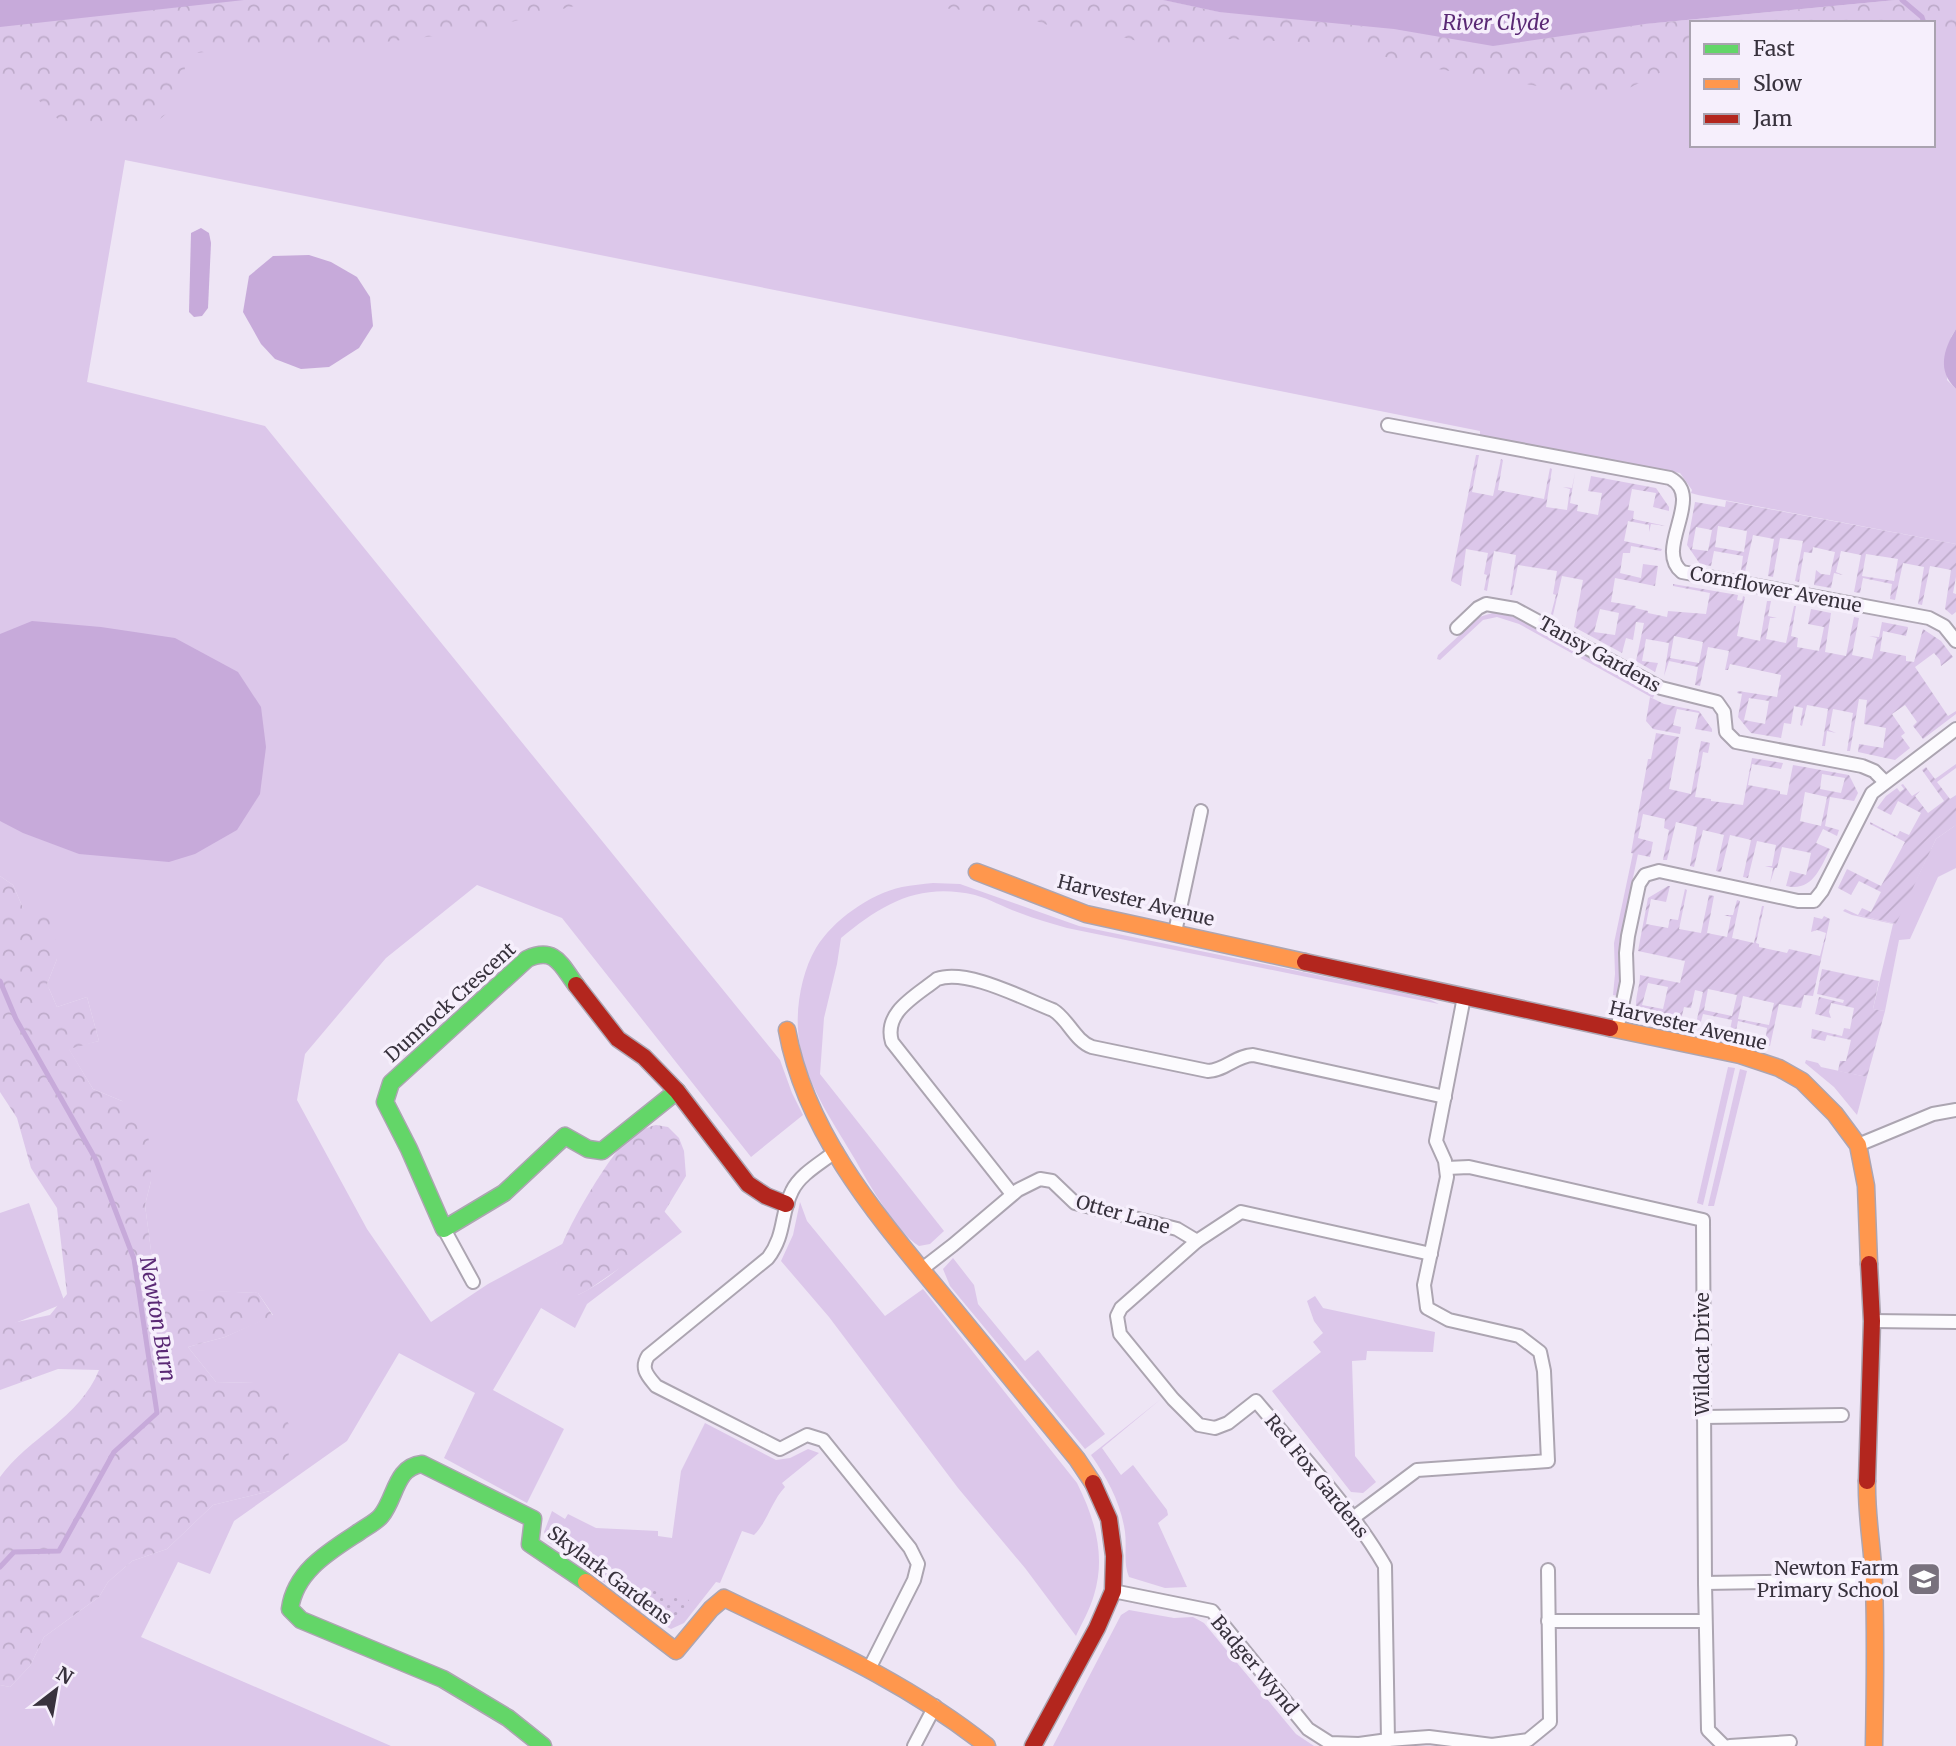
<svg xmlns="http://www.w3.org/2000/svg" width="1956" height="1746" font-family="Merriweather,serif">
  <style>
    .grass { fill: #dcc7ea; fill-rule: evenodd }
    .forest { fill: url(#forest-crowns) }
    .park { fill: url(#park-dots) }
    .garden { fill: url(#garden-furrows); fill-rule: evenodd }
    .water { fill: #c7aada }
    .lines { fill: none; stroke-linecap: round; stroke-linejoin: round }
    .stream { stroke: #c7aada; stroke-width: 5 }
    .street-casing { stroke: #aca5b1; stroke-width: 16 }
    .fast-casing { stroke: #aca5b1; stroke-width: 19 }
    .slow-casing { stroke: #aca5b1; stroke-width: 19 }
    .jam-casing { stroke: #aca5b1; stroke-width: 19 }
    .street { stroke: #fcfbfe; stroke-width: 12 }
    .fast { stroke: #63d668; stroke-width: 16 }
    .slow { stroke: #ff974d; stroke-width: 16 }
    .jam { stroke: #b3261e; stroke-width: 16 }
    .labels { text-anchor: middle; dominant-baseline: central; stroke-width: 7; stroke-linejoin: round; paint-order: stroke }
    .street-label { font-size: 19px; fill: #38323d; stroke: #f6effc }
    .poi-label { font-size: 19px; fill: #38323d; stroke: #f6effc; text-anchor: end }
    .water-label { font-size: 21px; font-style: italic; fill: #5a2975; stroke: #f6effc }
  </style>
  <defs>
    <pattern id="forest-crowns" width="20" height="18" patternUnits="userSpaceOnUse" patternTransform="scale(1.75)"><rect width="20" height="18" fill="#dcc7ea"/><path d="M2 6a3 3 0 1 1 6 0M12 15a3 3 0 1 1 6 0" fill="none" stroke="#beabca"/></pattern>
    <pattern id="park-dots" width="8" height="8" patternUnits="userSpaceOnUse" patternTransform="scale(1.75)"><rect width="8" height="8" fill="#dcc7ea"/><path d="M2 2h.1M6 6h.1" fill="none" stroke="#beabca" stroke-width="1.8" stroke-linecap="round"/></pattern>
    <pattern id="garden-furrows" width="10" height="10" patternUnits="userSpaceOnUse" patternTransform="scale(1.75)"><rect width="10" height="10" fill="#dcc7ea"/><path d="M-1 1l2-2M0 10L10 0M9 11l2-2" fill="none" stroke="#beabca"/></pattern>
  </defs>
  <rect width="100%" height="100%" fill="#eee5f5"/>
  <g class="grass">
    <path d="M244 0H1163L1219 12 1645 24 1956 0V329L1951 337 1947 380 1956 389V544L1698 495 1691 493 1692 490 1680 473 1482 436 1480 438V431L125 160 87 382 265 426 780 1060 792 1093 803 1115 751 1157 562 918 477 885 386 958 305 1054 297 1100 367 1229 431 1322 488 1284 564 1243 556 1265 578 1295C616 1277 644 1248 664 1211L682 1232 587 1304 575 1328 541 1308 493 1390 564 1429 527 1503 444 1458 475 1393 399 1353 347 1441 234 1521 210 1574 178 1562 141 1637 391 1746H0V1685L10 1687 30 1666 44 1637 99 1597 108 1582 132 1561 167 1549 213 1505 270 1491 254 1383 216 1382 188 1347 225 1337 273 1315 258 1293 156 1289 145 1205 151 1181 122 1101 93 1089 68 1048 99 1041 87 997 57 1007 47 984 57 959 23 908 13 885 0 876V27ZM1692 23H1933V145H1692Z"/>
    <path d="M1496 612 1521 619 1655 693 1653 698 1651 697 1519 624 1497 617 1483 620 1440 660 1437 659 1438 655 1479 617Z"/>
    <path d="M1956 825V868L1938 877 1910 939 1899 940 1885 1011 1873 1009 1893 924 1852 915 1843 911 1845 909 1858 915 1895 924 1936 839Z"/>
    <path d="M1633 853 1638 854 1619 944 1621 976 1618 996 1613 995 1615 974 1614 943Z"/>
    <path d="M933 883 960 884 1079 926 1385 989 1429 999 1439 1004 1067 928C1051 923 1035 919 1020 913 1005 908 990 899 975 895 919 882 882 904 841 938L837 964 824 1018 820 1074 944 1231 930 1244 919 1246C898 1234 868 1183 856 1161 835 1125 808 1088 800 1046 794 1016 800 975 816 948 833 920 870 894 902 887 912 885 923 884 933 883Z"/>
    <path d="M1806 1060 1818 1063 1821 1067 1867 1077 1857 1115 1834 1087 1805 1063Z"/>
    <path d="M1728 1067 1735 1068 1703 1205 1697 1203Z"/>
    <path d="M1740 1069 1747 1071 1714 1206H1708Z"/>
    <path d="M800 1202 807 1221 885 1316 923 1289 1077 1483C1095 1519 1106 1556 1094 1595 1090 1609 1082 1623 1076 1636L1025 1568 958 1488 829 1317 781 1261 793 1235Z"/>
    <path d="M29 1203 65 1303 0 1329V1213Z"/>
    <path d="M953 1258 974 1285 978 1304 1025 1361 1038 1350 1105 1434 1085 1449 950 1286 943 1269Z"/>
    <path d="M1315 1296 1323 1308 1435 1332 1433 1352 1367 1351 1366 1360 1352 1361 1355 1456 1376 1482 1363 1493 1351 1492 1272 1391 1321 1352 1313 1342 1323 1333 1314 1321 1307 1301Z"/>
    <path d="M1161 1399 1102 1448 1121 1475 1133 1465 1167 1510 1168 1515 1158 1523 1187 1587 1165 1588 1129 1577C1123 1563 1127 1547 1125 1532 1121 1503 1107 1478 1091 1455Z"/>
    <path d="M705 1423 776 1460 790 1458 808 1449 819 1453 782 1483 785 1487C771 1502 768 1521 754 1535L742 1531 720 1583 716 1582 684 1623 671 1629 641 1612 570 1555 548 1542 544 1532 552 1511 565 1519 568 1514 596 1528 658 1531V1536L672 1538 681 1471Z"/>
    <path d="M1129 1610 1174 1618 1193 1617 1204 1623 1296 1734 1314 1746H1053L1121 1615Z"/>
  </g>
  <g class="forest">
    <path d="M200 0H598L475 31 361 45 237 48 188 54 177 104 151 127 94 131 60 121 28 90 0 91V26Z"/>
    <path d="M918 0H1163L1219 12 1394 29 1493 46 1645 24 1896 0H1956V33L1933 32V23H1692V57L1627 89 1584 94 1438 69 1325 43 1227 39 1159 47 1104 32 1059 29 1022 16 942 8Z"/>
    <path d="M0 876 13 885 23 908 53 919 57 959 47 984 57 1007 87 997 99 1041 69 1049 93 1089 122 1101 146 1122 151 1155V1181L145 1205 156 1288 258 1293 273 1316 225 1337 188 1347 216 1382 255 1383 276 1397 292 1431 287 1466 270 1491 213 1505 167 1549 132 1561 108 1582 99 1597 44 1637 30 1666 10 1687 0 1685V1477C28 1438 80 1418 99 1370L58 1369 0 1390V1327L12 1323 50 1315 67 1294 57 1208 31 1168 17 1118 0 1092Z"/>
    <path d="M656 1125 668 1127 679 1138 684 1151 686 1176 654 1229 630 1261 588 1290 578 1295 568 1294C561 1286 555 1274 556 1264 560 1237 604 1165 623 1144 632 1135 643 1128 656 1125Z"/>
  </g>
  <path class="park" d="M643 1588 686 1599 689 1600V1605L678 1619 666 1620 637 1598Z"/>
  <g class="garden">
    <path d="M1476 455H1479L1472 492 1493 496 1501 459 1503 460 1498 490 1544 499 1550 468 1552 469 1546 507 1567 510 1570 489 1563 487 1572 488 1575 473 1570 503 1578 505 1577 511 1598 515 1602 493 1588 491 1591 476 1656 488 1669 507V511L1653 507 1656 493 1632 489 1628 510 1634 511 1633 519 1666 526 1651 524 1649 532V525L1628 521 1624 541 1662 549 1661 551 1631 546 1630 553H1623L1620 573 1641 578 1643 564 1658 566 1655 586 1615 578 1611 602 1636 606 1635 608 1648 611V613L1667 617 1668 611 1706 614 1710 593 1673 586V584L1738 595 1737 600 1742 601 1743 596 1745 597 1737 636 1760 641 1767 601H1771L1768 616 1777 618H1770L1766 639 1786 643 1794 606H1796L1791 636 1798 638 1797 647 1819 651 1824 627 1808 624 1811 609 1831 613 1825 652 1846 656 1854 617 1859 618 1852 655 1872 659 1877 638 1869 636 1879 637 1882 622 1908 627 1906 636 1883 631 1880 651 1906 656V661L1914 662 1923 629 1941 641 1953 657 1941 666 1940 660 1934 653 1915 667 1948 716 1956 711V714L1923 739 1913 726 1917 722 1905 705 1892 714 1905 733 1901 736 1910 748 1895 760 1858 752 1859 744 1883 748 1886 728 1864 724 1867 700 1859 699 1850 751H1847L1853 713 1833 709 1829 730 1836 733 1827 731 1825 746H1822L1828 709 1807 705 1802 726 1800 725 1803 708 1794 706 1791 724 1784 723 1781 738 1751 733 1738 717 1742 694 1737 693 1738 691 1777 697 1781 675 1730 664 1728 670H1725L1729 651 1708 647 1700 686 1695 685 1698 667 1669 661 1664 676 1669 643 1646 639 1642 661 1658 663 1655 672 1636 661 1644 623 1636 622 1633 640 1626 638 1622 653 1574 627 1583 580 1562 576 1553 615 1551 614 1556 595 1553 594 1557 571 1518 565 1512 595H1510L1516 555 1494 551 1487 591 1484 590 1487 575 1484 574 1488 553 1466 549 1461 586 1451 581ZM1600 609 1619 613 1615 635 1594 632ZM1674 636 1703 642 1699 663 1670 658ZM1749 698 1769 701 1765 724 1744 720Z"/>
    <path d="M1726 501 1956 544V577L1953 593 1956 594V612L1952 615 1945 609 1951 570 1930 566 1922 605 1918 604 1924 567 1903 563 1895 600 1890 599 1892 584 1863 578 1860 593 1854 592 1861 555 1841 551 1836 572 1843 575 1834 573 1831 588 1814 585 1816 570 1821 574 1830 575 1835 552 1813 547 1812 553 1804 552 1799 582 1795 581 1803 541 1780 538 1773 577 1768 576 1774 539 1753 535 1745 572 1741 571 1743 556 1714 551 1711 566 1700 564 1687 545 1695 502 1725 507ZM1718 526 1747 531 1744 552 1715 547ZM1696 527 1712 530 1708 551 1692 549ZM1866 554 1898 559 1894 581 1862 576Z"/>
    <path d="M1650 697 1664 704 1699 711 1712 729V732L1695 729 1699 713 1677 709 1673 725 1681 727 1680 734 1653 729 1646 721Z"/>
    <path d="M1656 733 1679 737 1669 789 1691 794 1701 741 1710 743 1708 753 1703 752 1695 797 1711 799V801L1743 805 1752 758 1783 763 1781 769 1752 764 1748 785 1780 791V794L1787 795 1793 765 1849 775 1858 793 1854 801 1830 797 1825 826 1839 830 1837 836 1823 829 1816 843 1830 849C1820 869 1812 892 1786 886L1790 871 1806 875 1811 853 1782 847 1777 868H1775L1770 883 1773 868 1765 866H1772L1776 845 1757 841 1748 878 1743 877 1751 840 1730 835 1721 872 1716 871 1724 835 1703 830 1694 867 1690 866 1697 827 1676 822 1667 860H1663L1669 830 1664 828 1665 819 1643 814 1638 838 1653 842 1650 857 1631 853 1648 759H1651ZM1822 774 1845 778 1841 793 1820 789ZM1805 792 1827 797 1821 826 1800 821Z"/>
    <path d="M1956 764V768L1937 782 1950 799 1956 795V825L1936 839 1896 924 1858 915 1862 908 1871 912 1881 892 1859 881 1851 895 1838 888 1847 869 1881 886 1905 842 1870 824V822L1897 836 1900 831 1909 835 1921 813 1898 801 1891 815 1877 808 1886 796 1897 788 1900 792 1904 789 1901 785 1903 784 1912 796 1920 791 1915 796 1928 813 1944 801 1922 770 1926 767 1935 779Z"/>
    <path d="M1668 886H1670L1666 902 1651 899 1646 924 1668 928 1670 919 1678 920 1685 889 1687 890 1679 929 1701 933 1709 895 1714 896 1707 933 1727 937 1731 917 1724 915H1733L1737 900 1740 901 1732 938 1754 943 1762 906H1764L1756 943 1759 944V947L1787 953 1789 949 1820 956 1826 933 1817 930 1811 932 1814 917 1822 919 1824 916 1830 919 1813 996 1804 995 1801 1008 1779 1004 1770 1046 1765 1044 1767 1028 1738 1021 1735 1036 1729 1035 1732 1020 1703 1014 1699 1029 1695 1028 1703 992 1695 990 1691 1008 1684 1007 1680 1024C1668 1021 1637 1021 1636 1004 1636 994 1640 985 1640 975L1680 983 1685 961 1638 951 1648 898ZM1648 983 1668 987 1663 1009 1642 1005ZM1708 989 1737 995 1732 1016 1704 1010ZM1743 996 1774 1003 1769 1025 1738 1019Z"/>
    <path d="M1822 969 1879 981 1873 1009 1885 1011 1867 1077 1838 1071 1840 1061H1846L1851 1040 1827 1035 1825 1041 1811 1038 1812 1029 1842 1036 1844 1028 1850 1029 1854 1008 1831 1003 1829 1012 1831 1018 1815 1014 1819 997 1843 1003 1844 1000 1817 994Z"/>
  </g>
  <g class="water">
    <path d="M0 0H244L0 27Z"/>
    <path d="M1163 0H1896L1645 24 1493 46 1394 29 1219 12Z"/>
    <path d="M201 228 209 233 211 243 208 308 202 316 194 317 189 312 191 233Z"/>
    <path d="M309 255 331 262 357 277 370 297 373 326 359 348 329 367 301 369 275 359 261 344 243 312 249 276 273 256Z"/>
    <path d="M1956 329V389C1937 371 1943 350 1956 329Z"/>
    <path d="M32 621 101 627 175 638 238 672 261 707 266 747 260 794 237 830 195 854 169 862 79 854 23 833 0 821V634Z"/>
  </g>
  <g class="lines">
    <g class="stream">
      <path d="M1902 0 1922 17 1924 23"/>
      <path d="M0 981 16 1019 96 1160 134 1259 157 1413 114 1452 59 1551 14 1552 0 1567"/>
    </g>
    <g class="street-casing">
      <g id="street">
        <path d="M1388 425 1670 478C1706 497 1653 549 1682 572L1929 618 1944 626 1956 641"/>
        <path d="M1457 628 1478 608 1486 604 1515 609 1661 688 1717 702 1724 712 1726 732 1736 742 1862 766 1874 771 1885 782"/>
        <path d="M1175 932 1201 811"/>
        <path d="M1617 1030 1627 982 1626 953 1628 936 1639 884 1645 875 1659 871 1798 901H1814L1822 891 1872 793 1956 729"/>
        <path d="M1858 1145 1933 1114 1956 1110"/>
        <path d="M836 1151C821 1163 800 1174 792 1191 780 1215 786 1234 768 1258L648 1356C640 1369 648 1376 656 1386L780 1449 807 1435 823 1440 910 1548 918 1564 914 1580 869 1669"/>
        <path d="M1447 1168 1469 1167 1703 1220 1705 1583 1874 1580"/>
        <path d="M1012 1194 892 1042C883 1012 916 996 937 979 967 968 1024 999 1053 1010 1068 1019 1075 1041 1092 1047L1208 1071C1226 1070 1235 1056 1253 1055L1445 1097"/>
        <path d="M444 1229 473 1282"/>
        <path d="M1197 1241 1121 1308 1117 1316 1120 1334 1173 1399 1199 1425 1215 1428 1228 1423 1256 1401C1300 1454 1350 1506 1385 1566L1388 1740"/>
        <path d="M922 1269 953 1245 1018 1190 1040 1179 1052 1181 1075 1203 1177 1229 1197 1241 1241 1212 1431 1254"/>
        <path d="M1872 1321 1956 1322"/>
        <path d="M1703 1417 1842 1415"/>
        <path d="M1353 1518 1417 1470 1548 1461 1544 1371 1540 1352 1519 1336 1449 1320 1427 1308 1424 1285 1447 1177 1445 1161 1436 1141 1464 997"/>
        <path d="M1705 1583 1708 1730 1724 1746"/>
        <path d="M1113 1591 1212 1611 1308 1729 1330 1743 1359 1744 1388 1740 1429 1737 1492 1745 1528 1740 1550 1722 1548 1570"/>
        <path d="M1548 1621H1705"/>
        <path d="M914 1746 935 1706"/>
        <path d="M1730 1746 1790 1742"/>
      </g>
    </g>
    <g class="fast-casing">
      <g id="fast">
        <path d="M576 985C561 965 555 946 527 959L391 1083 385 1102 409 1149 444 1229 504 1193 565 1136 588 1149 602 1151 677 1091"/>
        <path d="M543 1746 508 1718 443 1679 301 1620 290 1609C295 1571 330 1551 359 1532 366 1527 376 1522 381 1516 396 1498 395 1467 422 1464L533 1519 530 1544 586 1582"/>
      </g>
    </g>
    <g class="slow-casing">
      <g id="slow">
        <path d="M977 872 1086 914 1305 962"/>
        <path d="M1610 1028 1740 1055 1779 1068 1802 1081 1835 1114 1858 1145 1866 1186 1869 1264"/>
        <path d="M787 1030C806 1135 879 1218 945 1298 989 1352 1033 1405 1077 1459L1093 1483"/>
        <path d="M1867 1481C1866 1516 1873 1549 1874 1584 1876 1638 1875 1692 1874 1746"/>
        <path d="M586 1582 676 1651 711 1609 724 1598C815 1642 907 1682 987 1746"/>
      </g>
    </g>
    <g class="jam-casing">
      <g id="jam">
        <path d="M1305 962 1610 1028"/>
        <path d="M576 985 618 1039 644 1057 677 1091 748 1184 766 1196 786 1204"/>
        <path d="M1867 1481 1872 1321 1869 1264"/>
        <path d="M1033 1746 1097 1628 1113 1591 1114 1556 1109 1519 1093 1483"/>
      </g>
    </g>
    <use href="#street" class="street"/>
    <use href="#fast" class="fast"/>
    <use href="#slow" class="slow"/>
    <use href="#jam" class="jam"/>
  </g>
  <defs>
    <g id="school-square" transform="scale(1.75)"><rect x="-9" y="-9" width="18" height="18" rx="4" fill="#78717d" stroke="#f6effc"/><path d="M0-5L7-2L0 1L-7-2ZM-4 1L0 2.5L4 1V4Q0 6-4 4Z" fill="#fff"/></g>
  </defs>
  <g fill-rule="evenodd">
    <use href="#school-square" x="1924" y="1579"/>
  </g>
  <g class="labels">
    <g class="street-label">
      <text transform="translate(1776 589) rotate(11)">Cornflower Avenue</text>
      <text transform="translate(1600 654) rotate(29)">Tansy Gardens</text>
      <text transform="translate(1136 900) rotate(14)">Harvester Avenue</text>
      <text transform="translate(450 1002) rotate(-42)">Dunnock Crescent</text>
      <text transform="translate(1688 1025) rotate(13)">Harvester Avenue</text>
      <text transform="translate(1123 1214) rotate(16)">Otter Lane</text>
      <text transform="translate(1702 1354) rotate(-90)">Wildcat Drive</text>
      <text transform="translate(1317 1476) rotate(51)">Red Fox Gardens</text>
      <text transform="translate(610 1575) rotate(37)">Skylark Gardens</text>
      <text transform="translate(1255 1665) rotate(50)">Badger Wynd</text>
    </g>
    <g class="poi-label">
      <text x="1899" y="1568">Newton Farm<tspan x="1899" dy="22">Primary School</tspan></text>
    </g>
    <g class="water-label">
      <text x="1496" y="22">River Clyde</text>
      <text transform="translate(158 1319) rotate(80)">Newton Burn</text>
    </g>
  </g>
  <rect x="1690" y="21" width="245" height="126" fill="#f6effc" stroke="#aaa3b0" stroke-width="2"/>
  <rect x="1704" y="44" width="35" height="10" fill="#63d668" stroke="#aaa3b0" stroke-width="2"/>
  <text x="1753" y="56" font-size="21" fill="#38323d">Fast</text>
  <rect x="1704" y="79" width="35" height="10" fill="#ff974d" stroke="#aaa3b0" stroke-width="2"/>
  <text x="1753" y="91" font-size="21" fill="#38323d">Slow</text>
  <rect x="1704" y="114" width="35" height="10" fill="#b3261e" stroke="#aaa3b0" stroke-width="2"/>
  <text x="1753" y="126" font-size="21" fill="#38323d">Jam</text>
  <g transform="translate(56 1690) rotate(31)" stroke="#f6effc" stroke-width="5" paint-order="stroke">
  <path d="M0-5L12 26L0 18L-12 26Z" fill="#38323d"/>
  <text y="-10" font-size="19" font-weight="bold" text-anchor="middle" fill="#38323d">N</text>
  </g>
</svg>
